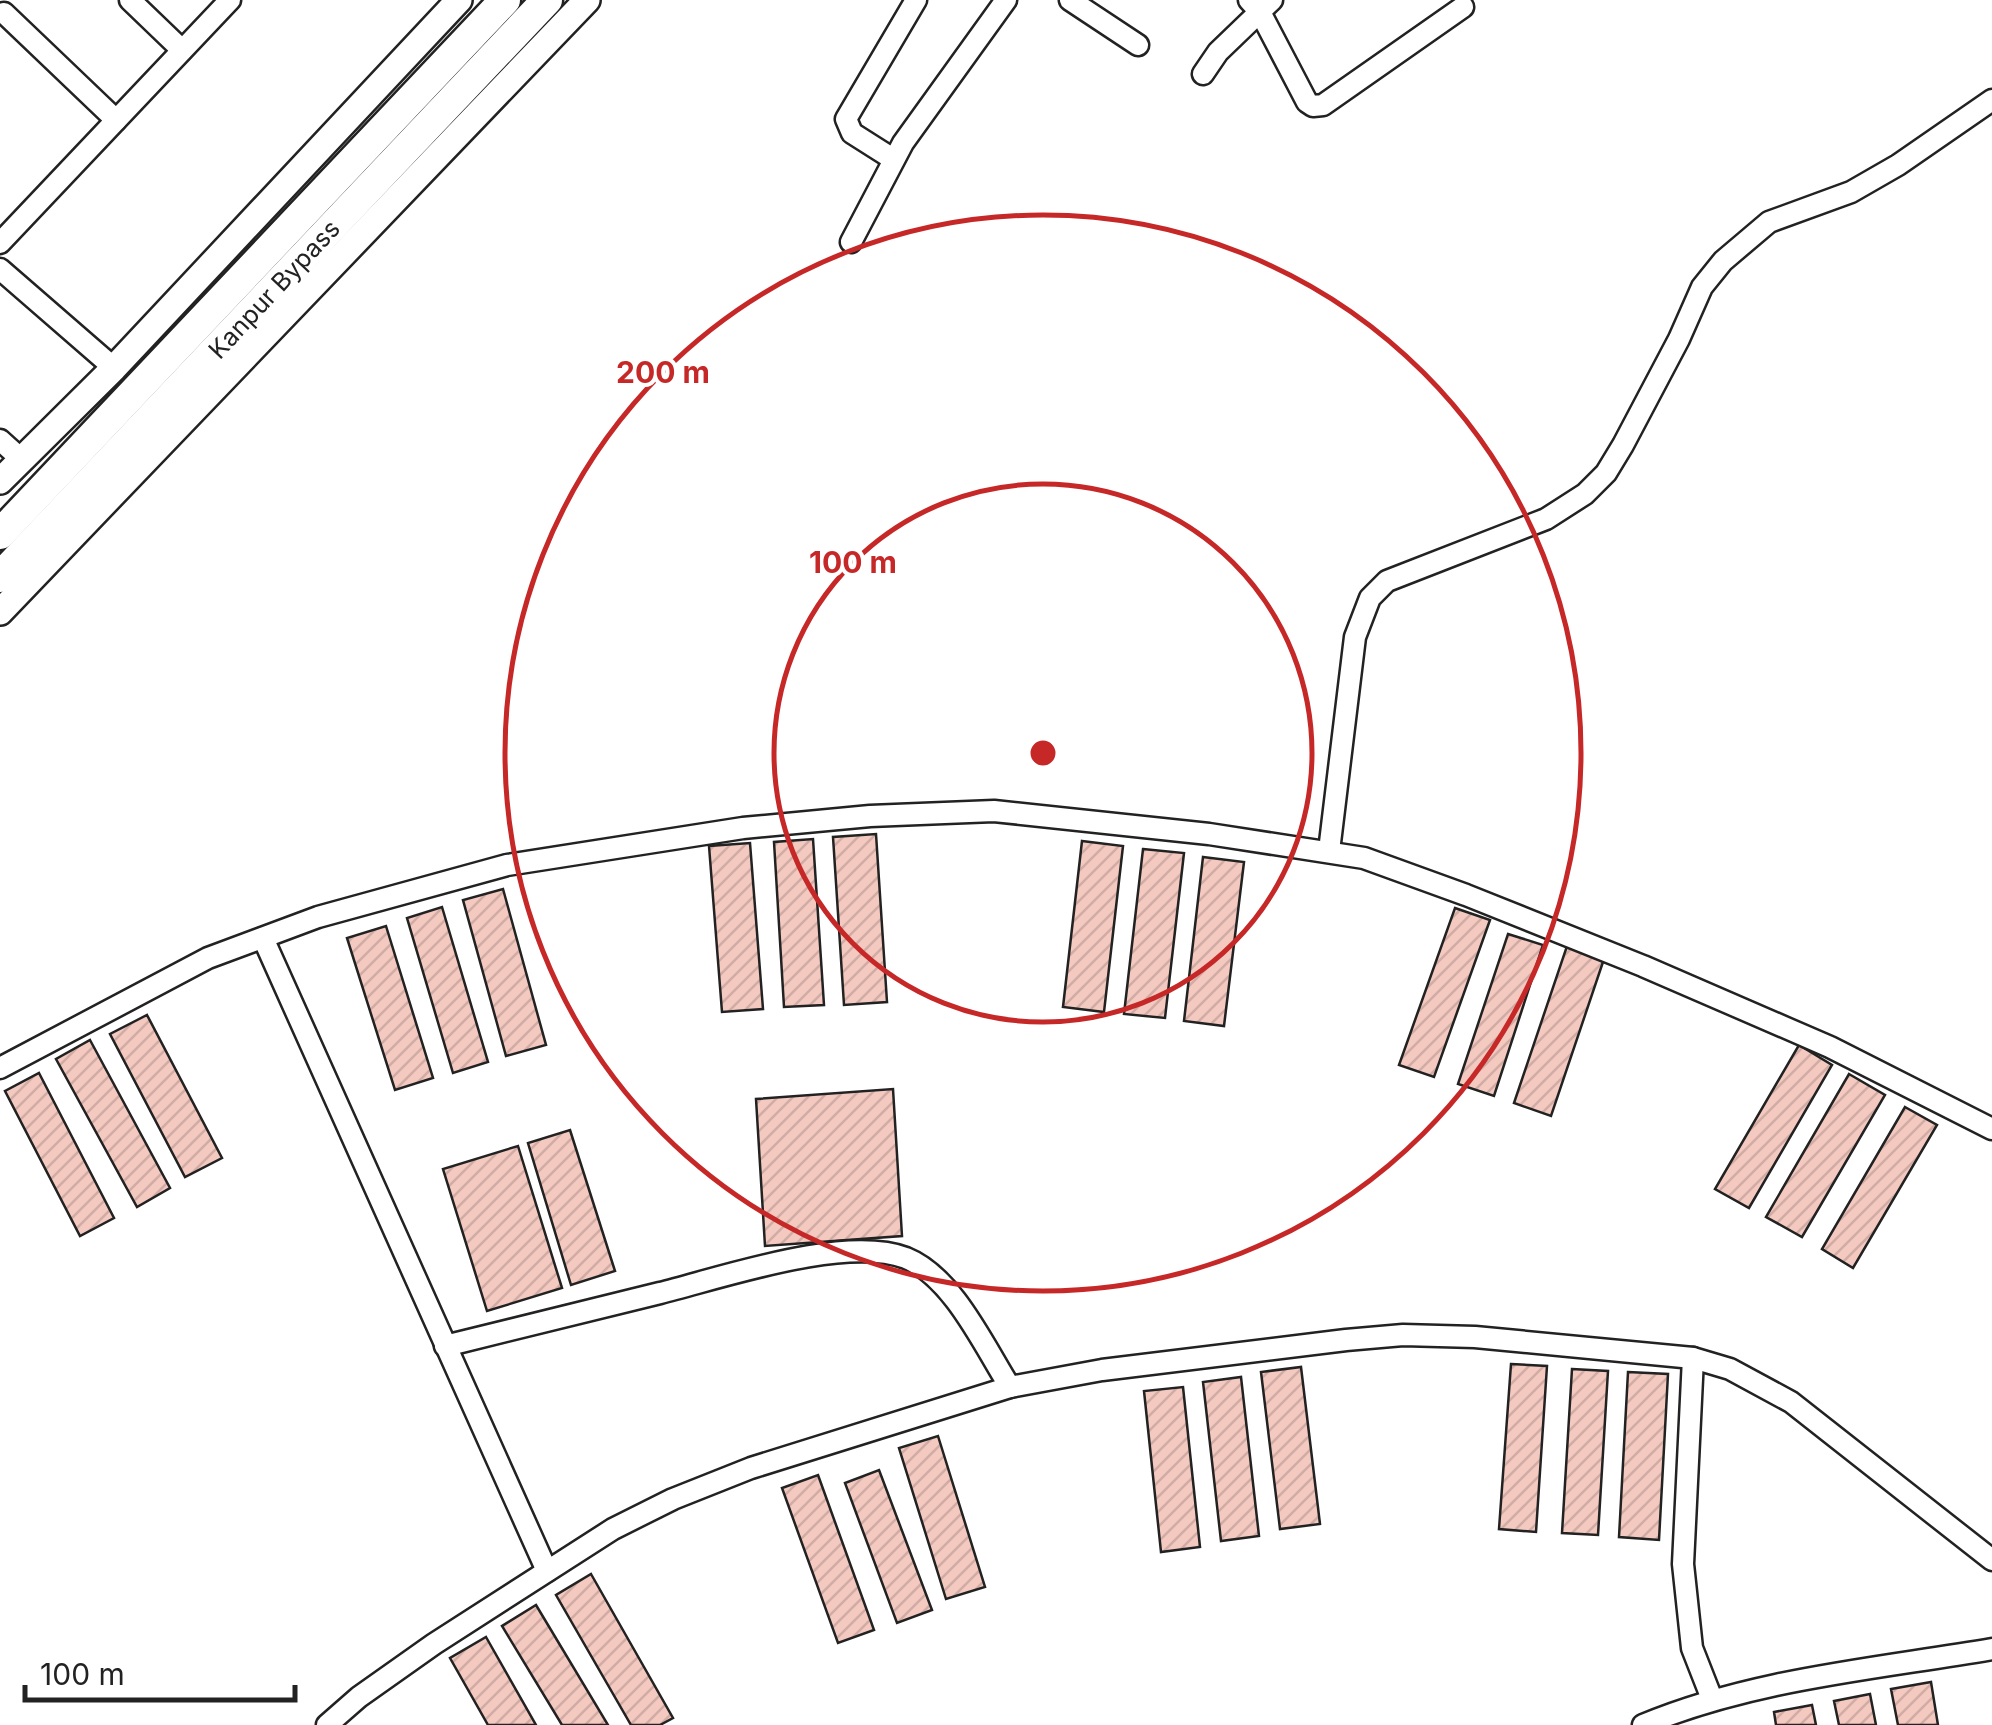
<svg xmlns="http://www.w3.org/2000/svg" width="1992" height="1725" font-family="Inter,sans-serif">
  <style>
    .building { fill: url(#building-hatch); stroke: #222; stroke-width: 2.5 }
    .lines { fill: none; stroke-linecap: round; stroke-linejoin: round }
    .minor-casing { stroke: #222; stroke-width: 25 }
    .major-casing { stroke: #222; stroke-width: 30 }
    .highway-casing { stroke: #222; stroke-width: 35 }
    .minor { stroke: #fff; stroke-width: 20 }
    .major { stroke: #fff; stroke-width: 25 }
    .highway { stroke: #fff; stroke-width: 30 }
    .ring { fill: none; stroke: #c62828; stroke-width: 5 }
    .labels { text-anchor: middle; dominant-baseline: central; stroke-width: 8; stroke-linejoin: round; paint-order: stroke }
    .street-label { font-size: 25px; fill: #222; stroke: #fff }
    .centre { fill: #c62828; stroke: #fff; stroke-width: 5 }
    .ring-label { font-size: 30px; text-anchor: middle; font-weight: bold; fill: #c62828; stroke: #fff; stroke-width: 8; stroke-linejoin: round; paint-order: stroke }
  </style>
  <defs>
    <pattern id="building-hatch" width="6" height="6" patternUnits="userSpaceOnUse" patternTransform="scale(2.5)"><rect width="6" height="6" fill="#f3c9c0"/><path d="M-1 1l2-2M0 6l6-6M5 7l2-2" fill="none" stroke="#d0aca5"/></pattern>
  </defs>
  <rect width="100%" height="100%" fill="#fff"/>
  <g class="building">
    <path d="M876 834 887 1002 844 1005 833 837Z"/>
    <path d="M813 839 824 1005 784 1007 774 842Z"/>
    <path d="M1082 841 1123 846 1104 1012 1063 1007Z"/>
    <path d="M750 843 763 1009 722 1012 709 846Z"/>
    <path d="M1143 849 1184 853 1165 1018 1124 1014Z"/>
    <path d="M1203 857 1244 862 1224 1026 1184 1021Z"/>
    <path d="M503 889 546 1045 506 1056 463 900Z"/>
    <path d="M442 907 488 1062 453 1073 407 918Z"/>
    <path d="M1455 908 1490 920 1434 1077 1399 1065Z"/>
    <path d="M386 926 433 1078 395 1090 347 938Z"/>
    <path d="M1508 934 1543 945 1494 1096 1458 1084Z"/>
    <path d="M1567 946 1604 959 1551 1116 1514 1103Z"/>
    <path d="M147 1015 222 1158 185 1177 110 1034Z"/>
    <path d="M90 1040 170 1188 137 1207 56 1059Z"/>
    <path d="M1799 1045 1832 1065 1749 1208 1715 1189Z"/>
    <path d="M39 1073 114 1218 80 1236 5 1091Z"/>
    <path d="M1849 1074 1885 1095 1802 1237 1766 1217Z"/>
    <path d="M893 1089 902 1236 765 1246 756 1099Z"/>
    <path d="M1905 1107 1937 1125 1853 1268 1822 1249Z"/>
    <path d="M570 1130 615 1271 571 1285 528 1143Z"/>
    <path d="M518 1146 562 1288 487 1311 443 1169Z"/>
    <path d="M1511 1364 1547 1366 1536 1532 1499 1529Z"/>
    <path d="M1301 1367 1320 1524 1280 1529 1261 1372Z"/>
    <path d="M1572 1369 1608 1371 1598 1535 1562 1533Z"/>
    <path d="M1628 1372 1668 1374 1659 1540 1619 1537Z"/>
    <path d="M1241 1377 1259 1536 1221 1541 1203 1382Z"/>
    <path d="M1183 1387 1200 1547 1161 1552 1144 1391Z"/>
    <path d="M938 1436 985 1587 946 1599 899 1448Z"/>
    <path d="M879 1470 932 1610 897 1623 845 1483Z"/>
    <path d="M818 1475 874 1630 838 1643 782 1488Z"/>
    <path d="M591 1574 673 1718 660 1725H631L556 1595Z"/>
    <path d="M536 1605 608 1725H562L502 1626Z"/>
    <path d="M486 1637 536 1725H488L450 1658Z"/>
    <path d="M1931 1682 1938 1725H1898L1891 1689Z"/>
    <path d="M1870 1694 1876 1725H1839L1834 1701Z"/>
    <path d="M1812 1705 1816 1725H1776L1774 1712Z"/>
  </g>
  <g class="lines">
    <g class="minor-casing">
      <g id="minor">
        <path d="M130 0 182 50"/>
        <path d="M1070 0 1138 45"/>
        <path d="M1249 0 1260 12 1307 102 1313 106 1323 105 1463 7"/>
        <path d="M4 13 116 120"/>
        <path d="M1203 74 1218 52 1272 0"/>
        <path d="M893 159 852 133 846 119 916 0"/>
        <path d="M851 242 903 143 1006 0"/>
        <path d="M0 243 230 0"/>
        <path d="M0 269 114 368"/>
        <path d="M0 440 21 459"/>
        <path d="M1329 851 1355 637 1370 598 1387 581 1546 519 1585 494 1606 473 1623 445 1679 339 1702 287 1723 261 1769 222 1851 192 1898 165 1992 100"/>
        <path d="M263 938 547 1571"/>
        <path d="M0 1068 208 958 318 917 507 865 743 828 870 816 994 811 1209 834 1364 858 1466 895 1643 966 1830 1047 1992 1129"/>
        <path d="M445 1346C517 1328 589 1311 660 1293 724 1277 845 1235 906 1258 953 1277 984 1346 1010 1387"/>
        <path d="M1693 1358 1683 1564 1692 1648 1712 1699"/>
        <path d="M327 1725 359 1697 434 1644 613 1529 673 1499 751 1468 1010 1387 1102 1370 1346 1340 1403 1335 1475 1337 1693 1358 1730 1369 1791 1402 1992 1560"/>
        <path d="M1643 1725C1753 1679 1875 1669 1992 1649"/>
      </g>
    </g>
    <g class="major-casing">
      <g id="major">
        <path d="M0 481 114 368 459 0"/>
        <path d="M0 612 587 0"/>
      </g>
    </g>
    <g class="highway-casing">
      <g id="highway">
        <path d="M0 534 505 0"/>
        <path d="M0 577 547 0"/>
      </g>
    </g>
    <use href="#minor" class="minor"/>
    <use href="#major" class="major"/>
    <use href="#highway" class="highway"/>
  </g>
  <g class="ring">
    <circle cx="1043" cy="753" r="269"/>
    <circle cx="1043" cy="753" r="538"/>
  </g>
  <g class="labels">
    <g class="street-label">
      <text transform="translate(274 289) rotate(-47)">Kanpur Bypass</text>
    </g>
  </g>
  <circle cx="1043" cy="753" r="15" class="centre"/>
  <g class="ring-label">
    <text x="663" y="383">200 m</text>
    <text x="853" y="573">100 m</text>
  </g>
  <path d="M25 1685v15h270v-15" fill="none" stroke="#222222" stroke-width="5"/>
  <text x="40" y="1685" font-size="30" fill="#222222" stroke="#ffffff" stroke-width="8" paint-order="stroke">100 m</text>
</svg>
